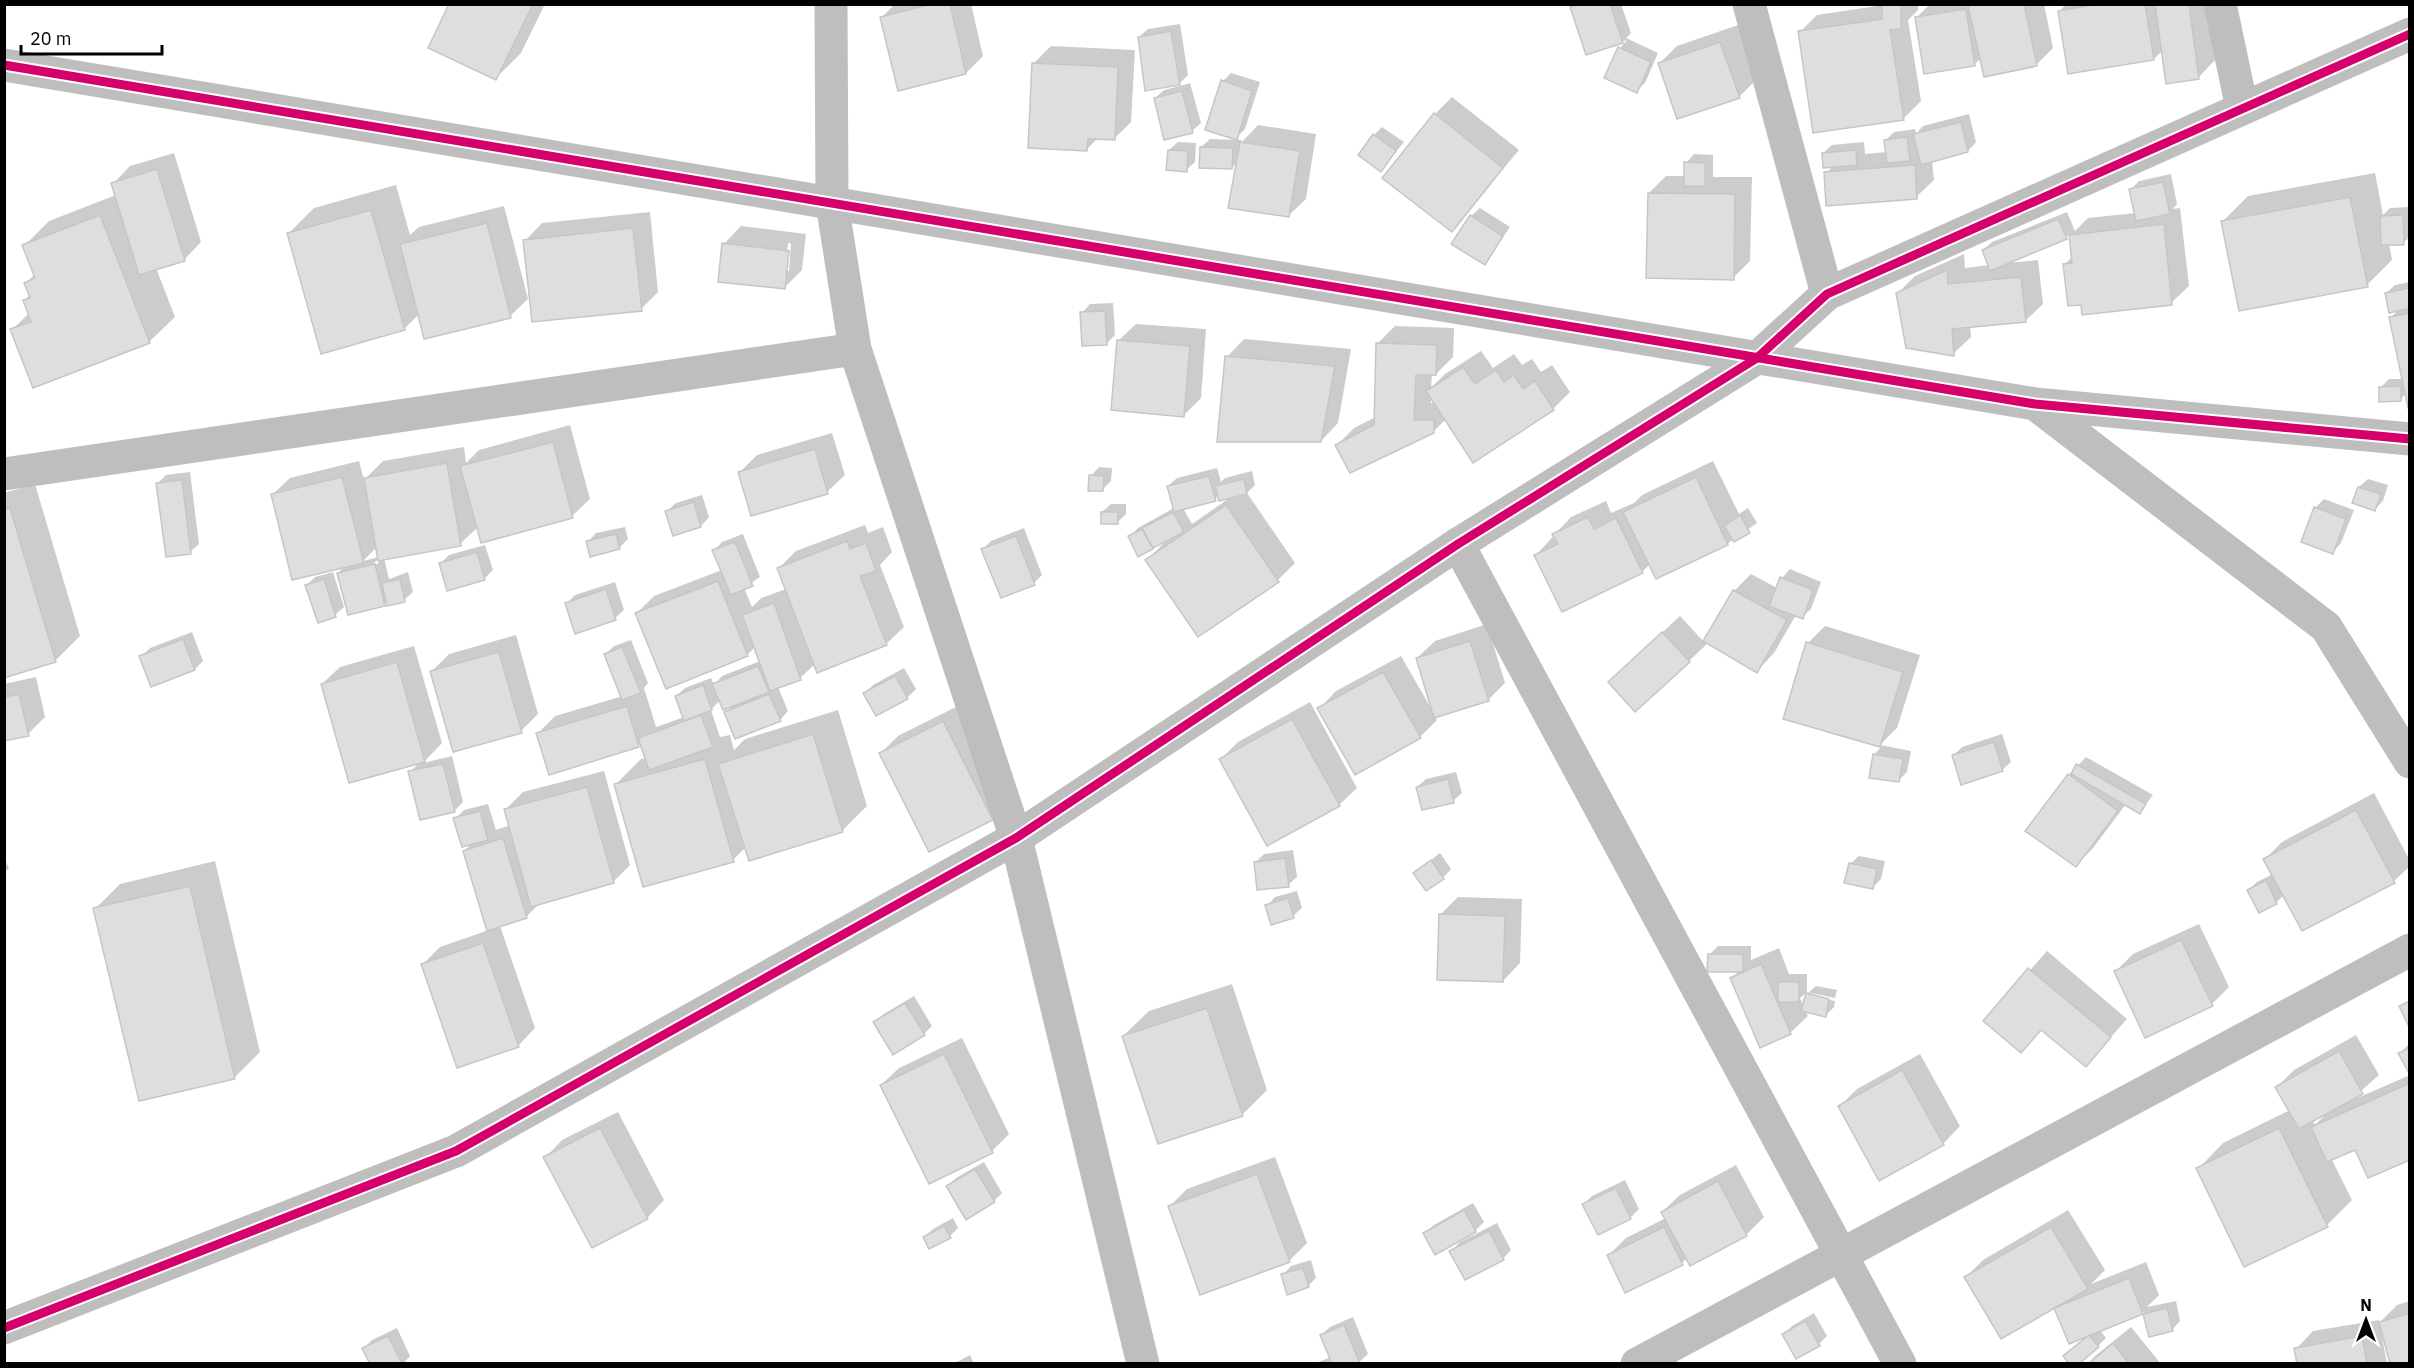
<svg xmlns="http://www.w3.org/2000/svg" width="2414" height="1368" font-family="'IBM Plex Sans',sans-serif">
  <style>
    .shadow { fill: #0003; fill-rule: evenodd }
    .building { fill: #dedede; stroke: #c6c6c6; stroke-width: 1.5 }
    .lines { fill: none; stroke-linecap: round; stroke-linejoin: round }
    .street { stroke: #bebebe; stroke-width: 33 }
    .cycleway-casing { stroke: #fff; stroke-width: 13 }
    .cycleway { stroke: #d6006c; stroke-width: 9 }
  </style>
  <rect width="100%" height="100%" fill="#fff"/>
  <g class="shadow">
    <path d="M451 4H545L521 53 495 79Z"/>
    <path d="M895 4H971L983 56 966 73 882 17Z"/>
    <path d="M1575 4H1621L1631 33 1626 38 1658 53 1645 83 1636 91 1620 48 1627 40 1587 53 1572 8Z"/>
    <path d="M1918 4V10L1908 20 1921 101 1903 119 1800 32 1817 15 1884 5Z"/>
    <path d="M1930 4H2044L2053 48 2036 65 1981 58 1974 65 1917 17Z"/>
    <path d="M2066 4H2208L2215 60 2198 78 2163 50 2154 59 2059 12Z"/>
    <path d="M1180 24 1188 75 1176 87 1190 83 1201 123 1192 131 1155 98 1164 90 1176 87 1175 84 1139 37 1148 29Z"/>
    <path d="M1738 25 1756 80 1739 97 1660 63 1677 46Z"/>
    <path d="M1051 46 1135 50 1131 122 1114 139 1098 138 1086 150 1034 63Z"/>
    <path d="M1231 73 1260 82 1245 129 1236 138 1223 81Z"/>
    <path d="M1452 97 1519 150 1452 230 1435 114Z"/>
    <path d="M1969 114 1976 142 1968 151 1932 160 1934 180 1916 197 1826 173 1833 166 1823 153 1832 145 1864 142 1865 154 1887 152 1886 140 1894 132 1915 129 1916 134 1923 126Z"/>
    <path d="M1258 125 1316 134 1306 199 1288 216 1238 161 1232 168 1201 147 1210 139 1241 140V143Z"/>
    <path d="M1382 127 1404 142 1381 170 1374 135Z"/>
    <path d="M1178 142 1196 143 1195 162 1186 170 1169 150Z"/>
    <path d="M174 153 201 242 184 260 156 268 175 317 149 342 12 330 29 313 24 300 30 295 26 283 35 274 24 246 49 221 116 195 113 184 130 166Z"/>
    <path d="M1694 154 1713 155V177H1752L1750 261 1733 278 1649 193 1666 176H1686V163Z"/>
    <path d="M2375 173 2383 215 2390 208 2410 207V237L2403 243 2389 244 2392 260 2367 285 2223 221 2248 196Z"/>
    <path d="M2171 174 2177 204 2173 209 2180 208 2189 286 2171 303H2082L2064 265 2073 256 2070 233 2066 238 2007 263 2038 260 2043 304 2025 321 1970 326 1971 337 1953 354 1898 293 1915 276 1964 254 1965 268 1989 265 1983 250 1992 242 2067 212 2075 231 2088 218 2136 213 2131 189 2139 181Z"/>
    <path d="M396 185 410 235 419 227 504 206 528 299 510 316 419 314 404 329 289 233 314 208Z"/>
    <path d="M1480 208 1510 227 1485 263 1471 216Z"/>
    <path d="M650 212 658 292 641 309 525 241 542 223Z"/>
    <path d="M741 226 806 234 802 270 785 287 724 244ZM788 243 791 244 789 271H786Z"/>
    <path d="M2410 282V406L2406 393 2400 400 2380 388 2389 379H2403L2391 318 2399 309 2386 293 2395 285Z"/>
    <path d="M1113 303 1115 335 1106 344 1082 313 1090 304Z"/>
    <path d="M1136 324 1206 329 1201 398 1184 415 1118 341Z"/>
    <path d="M1395 326 1454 328 1453 357 1436 374H1432L1431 388 1445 374 1481 351 1493 368 1514 354 1522 365 1532 359 1541 372 1552 365 1570 392 1553 409 1446 419 1433 432 1337 445 1354 428 1376 417 1378 343ZM1431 395 1436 403H1431Z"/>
    <path d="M1244 339 1351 349 1338 423 1321 441 1227 357Z"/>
    <path d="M570 425 590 499 572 516 478 527 460 544 384 558 389 579 408 572 413 592 404 600 388 601 384 604 338 573 346 565 272 495 290 478 359 461 364 480 383 461 464 447 466 463 479 450ZM377 547 379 557 363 561ZM378 559H382L371 570 369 568Z"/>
    <path d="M832 433 845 475 827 492 740 472 757 455Z"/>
    <path d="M1713 461 1739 514 1748 508 1757 523 1727 544 1650 564 1642 572 1536 555 1571 517 1606 501 1611 513 1634 503 1642 495Z"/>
    <path d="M1099 467 1112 468 1111 481 1102 490 1091 476Z"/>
    <path d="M1217 468 1221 482 1225 478 1252 471 1255 485 1247 493 1295 563 1278 580 1199 635 1147 560 1167 540 1139 555 1130 537 1138 528 1174 508 1168 486 1177 478ZM1219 495 1231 497 1192 524 1183 508 1215 499Z"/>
    <path d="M190 472 199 544 190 552 158 483 166 475Z"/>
    <path d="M2368 479 2388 485 2383 501 2375 509 2359 487Z"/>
    <path d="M35 484 80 636 55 661 4 676V493Z"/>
    <path d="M702 495 709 517 701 526 674 534 667 511 676 503Z"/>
    <path d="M2324 499 2354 510 2341 543 2333 552 2315 508Z"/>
    <path d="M1111 504H1126V514L1118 522 1102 512Z"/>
    <path d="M865 525 868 533 883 527 892 552 880 565 904 627 886 644 815 664 800 678 778 687 788 711 780 720 726 713 734 704 720 700 711 710 720 737 730 735 734 750 745 739 838 710 867 806 842 831 746 847 733 860 616 784 641 759 646 758 641 743 550 773 537 734 555 716 623 696 606 654 614 646 631 640 648 683 644 688 656 727 684 717 676 696 685 688 711 678 714 685 722 676 760 661 755 647 747 655 637 613 654 596 722 570 714 551 722 542 743 534 760 577 744 588 752 607 761 598 786 589 778 569 796 551Z"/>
    <path d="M625 527 628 539 619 548 588 542 596 533Z"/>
    <path d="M1024 528 1042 575 1034 583 983 549 991 541Z"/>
    <path d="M485 545 493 570 484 579 441 563 449 555Z"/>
    <path d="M1790 569 1821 582 1811 609 1802 617 1796 615 1774 653 1757 671 1708 643 1689 661 1627 665 1680 616 1704 642 1734 591 1751 574 1777 588 1782 578Z"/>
    <path d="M333 572 344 607 335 615 307 585 315 577Z"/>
    <path d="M615 582 624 610 615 618 567 603 575 595Z"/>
    <path d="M1487 624 1505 683 1488 700 1435 716 1437 720 1420 737 1319 709 1336 691 1401 656 1432 710 1417 658 1435 641Z"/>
    <path d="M1825 626 1920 655 1897 728 1880 745 1911 751 1907 772 1898 781 1871 776 1875 754 1882 746 1785 718 1808 643Z"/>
    <path d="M192 632 203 661 195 669 152 685 141 657 150 648Z"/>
    <path d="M516 635 538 714 521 731 431 672 449 654Z"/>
    <path d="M414 646 442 743 423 763 452 756 463 802 454 811 410 772 420 762 322 684 340 667Z"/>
    <path d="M904 668 916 689 907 698 865 693 873 685Z"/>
    <path d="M36 677 45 717 28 734 4 740V684Z"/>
    <path d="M1310 702 1357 788 1339 805 1221 759 1238 742Z"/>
    <path d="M960 705 1009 801 992 818 881 753 898 736Z"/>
    <path d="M2002 734 2011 762 2002 770 1953 756 1962 747Z"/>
    <path d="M2086 757 2153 795 2140 812 2126 804 2093 848 2076 865 2069 775Z"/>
    <path d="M604 771 630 865 613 882 541 902 526 917 500 926 535 1028 518 1046 423 964 440 947 489 930 464 851 473 842 455 819 464 810 488 804 496 830 510 825 506 809 523 792Z"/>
    <path d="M1456 772 1462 793 1453 801 1417 787 1426 779Z"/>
    <path d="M2374 793 2410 861V866L2394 881 2284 895 2276 903 2249 890 2257 882 2273 874 2265 859 2282 842Z"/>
    <path d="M1293 850 1297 877 1288 885 1256 862 1264 854Z"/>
    <path d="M1440 853 1451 869 1443 878 1414 873Z"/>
    <path d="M1859 856 1885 861 1881 879 1873 887 1850 864Z"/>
    <path d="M4 858 9 868 4 873Z"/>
    <path d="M215 861 260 1052 235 1077 140 1100 95 909 120 884Z"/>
    <path d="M1297 891 1302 908 1293 916 1267 906 1275 897Z"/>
    <path d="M1458 897 1522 899 1520 963 1503 981 1441 914Z"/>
    <path d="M2199 924 2229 987 2212 1004 2115 972 2133 954Z"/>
    <path d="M1718 946H1751V960L1779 948 1789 974H1807V992L1800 998 1804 1007 1807 994 1816 986 1837 990 1835 998 1811 993V996L1835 1001 1834 1007 1825 1016 1805 1011 1808 1016 1790 1033 1732 978 1739 971 1710 954Z"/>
    <path d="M2047 951 2127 1019 2086 1065 2042 1029 2021 1051 1985 1021Z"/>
    <path d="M1232 984 1267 1090 1242 1115 1123 1036 1149 1011Z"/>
    <path d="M914 996 932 1026 924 1034 875 1022 884 1014Z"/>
    <path d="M2356 1035 2379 1075 2354 1097 2355 1099 2410 1075V1158L2355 1148 2331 1158 2352 1200 2327 1225 2198 1169 2223 1143 2290 1110 2277 1087 2294 1070ZM2328 1112 2315 1125 2312 1120Z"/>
    <path d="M962 1038 1009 1134 992 1151 881 1085 899 1068Z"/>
    <path d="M2410 1043V1072L2400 1053Z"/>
    <path d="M1920 1054 1960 1126 1943 1144 1840 1106 1857 1089Z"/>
    <path d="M618 1112 664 1200 647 1218 545 1158 562 1140Z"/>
    <path d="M1275 1157 1307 1243 1290 1260 1201 1293 1169 1207 1187 1189Z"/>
    <path d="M984 1162 1002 1193 994 1201 948 1186 956 1178Z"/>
    <path d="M1736 1165 1764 1217 1746 1235 1690 1264 1687 1258 1682 1263 1609 1255 1626 1238 1666 1218 1662 1212 1680 1195Z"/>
    <path d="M1625 1180 1639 1209 1630 1218 1599 1233 1584 1204 1592 1196Z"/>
    <path d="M1473 1203 1484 1222 1475 1231 1435 1253 1425 1233 1434 1225Z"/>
    <path d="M2068 1210 2105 1270 2091 1284 2146 1262 2159 1295 2147 1307 2176 1301 2180 1321 2172 1330 2150 1335 2144 1312 2100 1330 2106 1338 2098 1346 2065 1356 2088 1336 2055 1306 1966 1277 1983 1260Z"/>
    <path d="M953 1218 958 1228 950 1236 929 1247 924 1237 933 1229Z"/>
    <path d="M1497 1223 1511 1250 1503 1259 1451 1251 1460 1242Z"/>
    <path d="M1311 1260 1316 1278 1308 1286 1283 1275 1291 1266Z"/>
    <path d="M2410 1301V1364L2384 1336H2382L2387 1364H2298L2296 1349 2313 1331 2379 1320V1323L2397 1305Z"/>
    <path d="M1814 1313 1827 1336 1819 1344 1784 1334 1792 1326Z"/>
    <path d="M1353 1317 1368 1354 1357 1364H1313L1331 1357 1321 1335 1330 1327Z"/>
    <path d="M2131 1327 2161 1364H2088L2094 1357Z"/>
    <path d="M397 1328 410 1356 403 1364H371L364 1348 372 1340Z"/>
    <path d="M970 1355 974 1364H953Z"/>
  </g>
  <g class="building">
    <path d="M449 4H533L496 80 428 48Z"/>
    <path d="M932 4H950L966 74 898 91 880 17Z"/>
    <path d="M1579 4H1610L1623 43 1586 55 1570 7Z"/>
    <path d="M1882 4H1901V29L1890 30 1904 120 1813 133 1798 31 1882 19Z"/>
    <path d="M1975 4H2024L2037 66 1984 77 1968 6Z"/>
    <path d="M2099 4H2145L2154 60 2068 74 2058 11Z"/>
    <path d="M2155 4H2189L2199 79 2166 84Z"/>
    <path d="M1966 9 1975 66 1924 74 1915 17Z"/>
    <path d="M1171 31 1180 85 1145 91 1138 37Z"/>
    <path d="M1720 42 1740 98 1677 119 1658 63Z"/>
    <path d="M1618 47 1651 62 1637 93 1604 78Z"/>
    <path d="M1032 63 1118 67 1115 140 1088 139 1087 151 1028 148Z"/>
    <path d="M1221 80 1252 91 1237 140 1205 130Z"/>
    <path d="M1182 91 1193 133 1164 140 1154 98Z"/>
    <path d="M1434 113 1503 168 1452 232 1382 178Z"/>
    <path d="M1961 122 1968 152 1921 165 1913 134Z"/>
    <path d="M1373 134 1396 151 1381 172 1358 155Z"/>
    <path d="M1907 137 1910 161 1887 163 1884 140Z"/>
    <path d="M1240 142 1300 151 1289 217 1228 208Z"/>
    <path d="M1200 147 1233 148 1232 169 1199 168Z"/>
    <path d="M1168 150 1188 151 1187 172 1166 170Z"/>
    <path d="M1856 150 1857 165 1823 168 1822 153Z"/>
    <path d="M1684 162 1705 163V186H1684Z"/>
    <path d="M1915 165 1917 199 1826 206 1824 172Z"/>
    <path d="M157 169 185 261 139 275 111 183Z"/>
    <path d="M2163 182 2170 214 2136 221 2129 189Z"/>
    <path d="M1648 193 1735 194 1734 280 1646 278Z"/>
    <path d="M2350 197 2368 287 2239 311 2221 221Z"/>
    <path d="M371 210 405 330 321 354 287 233Z"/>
    <path d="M100 215 150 343 33 388 10 329 31 322 23 300 30 298 24 283 35 278 22 245Z"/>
    <path d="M1470 215 1503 236 1485 265 1451 244Z"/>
    <path d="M2403 215 2404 245H2381L2380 216Z"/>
    <path d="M2058 219 2067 239 1990 271 1982 250Z"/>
    <path d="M487 223 511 318 424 339 400 244Z"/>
    <path d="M2164 224 2172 305 2082 315 2081 305 2068 306 2063 264 2072 263 2069 235Z"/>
    <path d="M633 228 642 311 532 322 523 240Z"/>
    <path d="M722 243 789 251 785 289 718 282Z"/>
    <path d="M1947 270 1948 284 2021 277 2026 322 1952 329 1954 356 1906 348 1896 293Z"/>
    <path d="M2409 288 2410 308 2389 313 2385 293Z"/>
    <path d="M1105 311 1107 345 1082 346 1080 312Z"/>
    <path d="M2410 313V408H2408L2389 317Z"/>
    <path d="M1117 340 1190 346 1184 417 1111 410Z"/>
    <path d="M1376 343 1437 345 1436 375H1416L1414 420H1434V433L1350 473 1335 445 1374 425Z"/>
    <path d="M1225 356 1335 366 1321 442H1217Z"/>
    <path d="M1463 367 1475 384 1496 370 1504 382 1514 375 1523 389 1535 381 1554 410 1473 463 1426 391Z"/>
    <path d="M2401 386V401L2379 402V387Z"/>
    <path d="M553 442 573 518 481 543 460 466Z"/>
    <path d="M815 449 828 494 751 516 738 472Z"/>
    <path d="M447 463 461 546 378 561 364 478Z"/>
    <path d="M1089 475 1104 476 1103 491H1088Z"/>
    <path d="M1209 476 1216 501 1174 512 1167 486Z"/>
    <path d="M342 477 364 563 292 580 271 494Z"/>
    <path d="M1696 477 1728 545 1656 579 1623 512Z"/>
    <path d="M1244 479 1247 494 1219 501 1215 486Z"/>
    <path d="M182 480 191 554 166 557 156 483Z"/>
    <path d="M2358 487 2381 494 2375 511 2352 503Z"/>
    <path d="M694 502 701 527 673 536 665 511Z"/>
    <path d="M1226 505 1279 582 1198 637 1145 560Z"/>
    <path d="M2314 507 2346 519 2333 554 2301 542Z"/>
    <path d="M10 508 56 662 4 678V510Z"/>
    <rect x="1101" y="512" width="17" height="12"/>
    <path d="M1173 512 1184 532 1153 548 1142 528Z"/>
    <path d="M1740 515 1750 533 1734 542 1724 526Z"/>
    <path d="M1588 517 1594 529 1616 518 1643 573 1562 612 1534 555 1558 544 1552 534Z"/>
    <path d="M1142 529 1153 549 1138 557 1128 536Z"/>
    <path d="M616 534 620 549 590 557 586 541Z"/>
    <path d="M1016 536 1035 585 1001 598 981 549Z"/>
    <path d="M847 541 850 549 866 543 876 571 860 576 887 645 817 673 777 568Z"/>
    <path d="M735 542 753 586 731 595 712 550Z"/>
    <path d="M477 552 485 580 447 591 439 563Z"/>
    <path d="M375 564 385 606 348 615 337 573Z"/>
    <path d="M1780 577 1813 590 1803 619 1769 606Z"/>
    <path d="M324 579 336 617 318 623 305 585Z"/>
    <path d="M400 579 405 602 387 606 382 583Z"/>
    <path d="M718 581 748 656 666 689 635 613Z"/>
    <path d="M606 589 616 620 575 634 565 603Z"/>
    <path d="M1733 590 1787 620 1757 673 1703 641Z"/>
    <path d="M774 603 801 680 770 691 742 615Z"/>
    <path d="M1662 632 1690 662 1635 712 1608 682Z"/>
    <path d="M183 639 195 670 151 687 139 656Z"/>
    <path d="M1470 641 1489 701 1434 718 1416 658Z"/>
    <path d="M1806 642 1903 672 1880 747 1783 719Z"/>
    <path d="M622 647 641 693 622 700 604 654Z"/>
    <path d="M499 652 522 733 453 752 430 671Z"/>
    <path d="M397 662 425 762 349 783 321 684Z"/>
    <path d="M758 666 769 692 723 710 712 684Z"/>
    <path d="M1383 672 1421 738 1355 775 1317 708Z"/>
    <path d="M895 676 908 699 876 716 863 693Z"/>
    <path d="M703 685 712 710 684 721 675 696Z"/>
    <path d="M19 694 29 736 4 741V697Z"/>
    <path d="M769 694 781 721 735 739 724 712Z"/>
    <path d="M627 706 639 747 549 775 536 733Z"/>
    <path d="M701 715 713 747 649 770 638 738Z"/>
    <path d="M1292 719 1340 806 1267 846 1219 759Z"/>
    <path d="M943 721 993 820 929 852 879 753Z"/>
    <path d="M813 734 843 832 749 861 718 764Z"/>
    <path d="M1994 742 2003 771 1961 785 1952 755Z"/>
    <path d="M1873 754 1903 759 1899 782 1869 778Z"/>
    <path d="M705 759 734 862 643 887 614 784Z"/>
    <path d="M443 764 455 812 420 820 408 771Z"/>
    <path d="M2076 764 2146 804 2140 814 2071 774Z"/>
    <path d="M2068 774 2118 811 2076 867 2025 831Z"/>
    <path d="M1448 779 1454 803 1422 810 1416 787Z"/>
    <path d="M587 787 614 883 531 907 504 809Z"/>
    <path d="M2356 810 2395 883 2302 931 2263 859Z"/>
    <path d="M480 811 488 840 462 847 453 818Z"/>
    <path d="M503 838 527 918 487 931 463 851Z"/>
    <path d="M1285 858 1289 887 1257 890 1254 862Z"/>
    <path d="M1431 860 1444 879 1426 891 1413 873Z"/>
    <path d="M1849 863 1877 869 1873 889 1844 883Z"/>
    <path d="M2266 880 2277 904 2259 913 2247 890Z"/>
    <path d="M190 886 235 1079 139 1101 93 908Z"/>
    <path d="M1288 898 1294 918 1271 925 1265 905Z"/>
    <path d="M1439 914 1505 916 1503 982 1437 980Z"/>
    <path d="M2181 940 2213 1006 2145 1038 2114 971Z"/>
    <path d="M483 943 519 1047 457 1068 421 964Z"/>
    <path d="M1708 954H1743V972H1707Z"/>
    <path d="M1761 964 1791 1034 1760 1048 1730 978Z"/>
    <path d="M2028 968 2111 1037 2086 1067 2041 1030 2021 1053 1983 1021Z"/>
    <rect x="1778" y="982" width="21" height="20"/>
    <path d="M1806 993 1829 999 1826 1017 1801 1011Z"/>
    <path d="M2410 1001V1029L2399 1006Z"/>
    <path d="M905 1003 925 1035 893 1055 873 1022Z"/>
    <path d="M1207 1008 1243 1116 1158 1144 1122 1036Z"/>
    <path d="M2410 1048V1075L2398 1053Z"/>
    <path d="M2339 1051 2363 1094 2299 1129 2275 1087Z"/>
    <path d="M944 1054 993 1153 929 1184 880 1085Z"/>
    <path d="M1902 1070 1944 1145 1879 1181 1838 1106Z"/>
    <path d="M2410 1083V1160L2368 1178 2355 1150 2327 1162 2311 1127Z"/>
    <path d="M600 1128 648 1219 592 1248 543 1157Z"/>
    <path d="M2279 1128 2328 1227 2244 1267 2196 1168Z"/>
    <path d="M975 1169 995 1202 966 1220 946 1186Z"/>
    <path d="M1257 1174 1290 1262 1200 1295 1168 1206Z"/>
    <path d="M1718 1181 1747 1236 1690 1266 1661 1212Z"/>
    <path d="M1616 1188 1631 1219 1598 1235 1582 1204Z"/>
    <path d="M1464 1210 1476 1232 1435 1255 1423 1233Z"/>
    <path d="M944 1226 951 1238 929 1249 923 1237Z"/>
    <path d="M1664 1227 1683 1265 1625 1293 1607 1255Z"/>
    <path d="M2051 1227 2088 1289 2001 1339 1964 1277Z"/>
    <path d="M1489 1231 1504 1260 1465 1280 1449 1251Z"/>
    <path d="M1303 1268 1309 1287 1287 1295 1281 1274Z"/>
    <path d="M2129 1278 2143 1314 2069 1344 2054 1308Z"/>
    <path d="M2167 1308 2173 1331 2149 1337 2143 1314Z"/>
    <path d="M2410 1313V1364H2390L2379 1322Z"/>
    <path d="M1805 1321 1820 1346 1796 1359 1782 1334Z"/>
    <path d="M1344 1325 1360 1364H1332L1320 1335Z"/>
    <path d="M2089 1335 2099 1347 2079 1364H2069L2063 1356Z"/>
    <path d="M388 1336 402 1364H370L362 1348Z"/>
    <path d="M2362 1336 2367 1364H2297L2294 1348Z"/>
    <path d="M2113 1343 2129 1364H2088Z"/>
  </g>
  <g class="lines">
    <g class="street">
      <path d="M831 4 832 203 855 349 1016 838 1143 1364"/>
      <path d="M1749 4 1827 294"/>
      <path d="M2220 4 2242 108"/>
      <path d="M4 65 2035 404 2410 439"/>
      <path d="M2035 404 2326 627 2410 762"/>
      <path d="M4 474 855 349"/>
      <path d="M1458 544 1900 1364"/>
      <path d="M4 1328 456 1151 1016 838 1458 544 1757 358 1827 294 2410 34"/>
      <path d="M1637 1364 2410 950"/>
    </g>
    <g class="cycleway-casing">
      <g id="cycleway">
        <path d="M4 65 2035 404 2410 439"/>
        <path d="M4 1328 456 1151 1016 838 1458 544 1757 358 1827 294 2410 34"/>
      </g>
    </g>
    <use href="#cycleway" class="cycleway"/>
  </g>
  <rect width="2414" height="1368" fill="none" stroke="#000000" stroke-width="12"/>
  <g transform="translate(2366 1320)" stroke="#ffffff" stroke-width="4.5" paint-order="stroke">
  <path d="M0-4.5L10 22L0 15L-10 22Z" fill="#000000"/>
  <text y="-9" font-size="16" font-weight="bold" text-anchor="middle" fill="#000000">N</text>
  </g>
  <path d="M21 45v9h141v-9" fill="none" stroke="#000000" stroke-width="3"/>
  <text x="30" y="45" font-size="18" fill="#000000" stroke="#ffffff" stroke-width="4.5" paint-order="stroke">20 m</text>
</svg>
